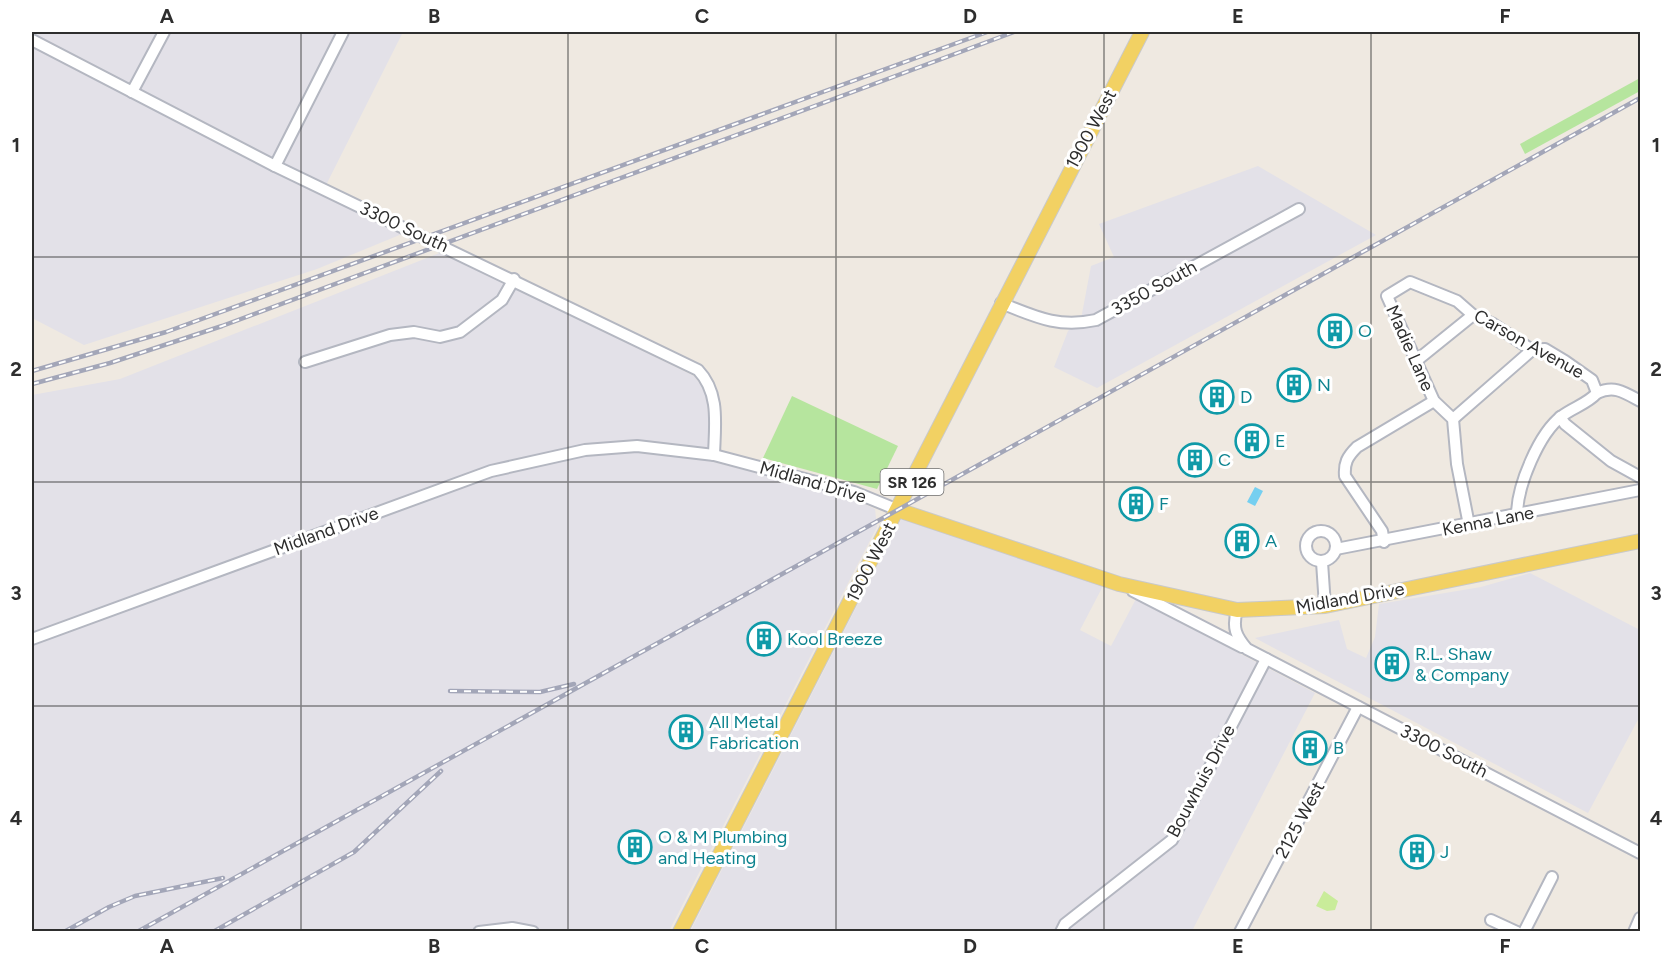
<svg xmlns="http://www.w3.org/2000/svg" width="1672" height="963" font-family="Figtree,sans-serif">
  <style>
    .industrial { fill: #e3e1e8 }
    .green { fill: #b6e59e }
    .pitch { fill: #c9ec9a }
    .water { fill: #75cff0 }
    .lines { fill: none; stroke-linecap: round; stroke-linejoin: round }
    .minor-casing { stroke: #b4b7c1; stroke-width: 14 }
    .major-casing { stroke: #c9c9c9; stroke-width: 16 }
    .minor { stroke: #fff; stroke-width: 10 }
    .major { stroke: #f2d163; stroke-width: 14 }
    .rail-casing { stroke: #a3a6b8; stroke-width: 4.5 }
    .rail { stroke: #fff; stroke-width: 2; stroke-dasharray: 7; stroke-linecap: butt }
    .grid { fill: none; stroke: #2e2e2e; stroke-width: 1.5; stroke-opacity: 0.55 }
    .labels { text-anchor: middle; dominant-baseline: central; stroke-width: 6; stroke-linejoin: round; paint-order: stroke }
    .shield { fill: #fff; stroke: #6d6d6d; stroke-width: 1.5 }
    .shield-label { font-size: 16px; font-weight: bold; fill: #2e2e2e }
    .street-label { font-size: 18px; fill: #2e2e2e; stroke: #fff }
    .culture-label { font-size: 18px; fill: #0d838f; stroke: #fff; text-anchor: start }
    .neatline { fill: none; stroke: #2e2e2e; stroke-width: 2 }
    .grid-label { font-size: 20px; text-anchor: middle; font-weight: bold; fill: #2e2e2e }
  </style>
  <rect width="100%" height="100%" fill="#efe9e1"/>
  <g class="industrial">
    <path d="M32 32H403L321 195 402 234 317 269 84 345 32 318Z"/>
    <path d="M1258 166 1376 235 1097 388 1054 367 1068 331 1081 319 1091 266 1114 257 1099 224Z"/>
    <path d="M442 252 694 376 707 393 710 461 852 498 875 509 877 527 669 931 32 932V395L120 379Z"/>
    <path d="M902 518 1104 584 1080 630 1111 646 1136 599 1315 693 1192 931 690 932Z"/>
    <path d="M1530 573 1640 630V716L1588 813 1255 638 1339 620 1347 649 1366 658 1375 637 1379 604 1481 587Z"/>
  </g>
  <g class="green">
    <path d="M1640 78V91L1525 154 1520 144Z"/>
    <path d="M792 396 898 446 877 489 763 458Z"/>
  </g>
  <path class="pitch" d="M1324 891 1338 901 1335 910 1327 911 1316 906Z"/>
  <path class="water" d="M1255 487 1263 491 1255 506 1247 502Z"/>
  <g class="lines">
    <g class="minor-casing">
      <g id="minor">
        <path d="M32 40 275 166 698 370C720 393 715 424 714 455"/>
        <path d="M132 92 164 32"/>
        <path d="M275 166 343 32"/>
        <path d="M1001 303C1036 317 1058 328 1096 320L1299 209"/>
        <path d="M1416 361 1473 315"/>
        <path d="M305 362 390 335 414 332 440 337 460 332 502 300 514 279"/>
        <path d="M1560 417 1565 424 1611 461 1640 477"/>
        <path d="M1453 419 1532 350"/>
        <path d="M1517 515C1517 486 1539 433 1562 416 1574 407 1587 404 1597 393"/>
        <path d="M1469 525 1457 464 1453 419 1434 401 1387 296 1410 282 1457 301 1473 315 1493 324 1532 350 1545 349 1565 361 1592 380 1597 393C1614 385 1624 392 1640 401"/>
        <circle cx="1321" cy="546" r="15"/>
        <path d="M1384 542 1382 531 1345 476C1344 463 1347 457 1357 447L1434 401"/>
        <path d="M1336 549 1640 490"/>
        <path d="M1322 562 1325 606"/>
        <path d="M1133 591 1242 647"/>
        <path d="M1237 610C1232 628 1236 636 1247 649L1640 853"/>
        <path d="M32 639 491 471 585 450 637 446 714 455 854 492 898 510"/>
        <path d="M1491 920 1517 932"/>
        <path d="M479 932 512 928 533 932"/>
        <path d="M1061 932 1065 924 1172 840 1266 659"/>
        <path d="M1240 932 1358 707"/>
        <path d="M1524 932 1552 877"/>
        <path d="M1634 932 1640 918"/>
      </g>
    </g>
    <g class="major-casing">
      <g id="major">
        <path d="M898 510 1119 584 1237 610 1325 606 1640 541"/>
        <path d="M680 932 1142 32"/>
      </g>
    </g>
    <use href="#minor" class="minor"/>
    <use href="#major" class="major"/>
    <g class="rail-casing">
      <g id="rail">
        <path d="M32 371 166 332 987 32"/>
        <path d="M32 384 110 363 222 326 1014 32"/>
        <path d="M450 691 540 692 574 684"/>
        <path d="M64 932 109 907 135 896 223 878"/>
        <path d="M137 932 1640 98"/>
        <path d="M213 932 354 852 441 771"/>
      </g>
    </g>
    <use href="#rail" class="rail"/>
  </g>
  <path class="grid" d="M301 32V932M568 32V932M836 32V932M1104 32V932M1371 32V932M32 257H1640M32 482H1640M32 706H1640"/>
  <defs>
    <g id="building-ring" transform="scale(1.725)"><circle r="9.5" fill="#fff" stroke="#0f9aa8" stroke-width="1.5"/><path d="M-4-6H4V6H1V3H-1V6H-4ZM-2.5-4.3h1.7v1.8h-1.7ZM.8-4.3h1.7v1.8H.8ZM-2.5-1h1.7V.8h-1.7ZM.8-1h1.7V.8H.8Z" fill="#0f9aa8"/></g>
  </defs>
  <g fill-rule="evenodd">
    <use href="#building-ring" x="1335" y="331"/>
    <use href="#building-ring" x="1294" y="385"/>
    <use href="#building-ring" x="1217" y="397"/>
    <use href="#building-ring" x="1252" y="441"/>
    <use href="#building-ring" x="1195" y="460"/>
    <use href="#building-ring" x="1136" y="504"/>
    <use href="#building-ring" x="1242" y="541"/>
    <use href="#building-ring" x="764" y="639"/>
    <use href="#building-ring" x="1392" y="664"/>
    <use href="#building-ring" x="686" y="732"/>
    <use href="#building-ring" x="1310" y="748"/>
    <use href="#building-ring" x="635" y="847"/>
    <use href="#building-ring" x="1417" y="852"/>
  </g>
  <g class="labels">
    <rect class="shield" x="880.5" y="469" width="63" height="26" rx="4.5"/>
    <g class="shield-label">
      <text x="912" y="482">SR 126</text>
    </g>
    <g class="street-label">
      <text transform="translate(1091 129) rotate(-62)">1900 West</text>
      <text transform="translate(404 227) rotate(25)">3300 South</text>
      <text transform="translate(1154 288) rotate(-29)">3350 South</text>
      <text transform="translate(1529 344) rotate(29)">Carson Avenue</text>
      <text transform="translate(1410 348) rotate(66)">Madie Lane</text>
      <text transform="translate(813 482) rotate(16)">Midland Drive</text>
      <text transform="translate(1488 521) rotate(-11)">Kenna Lane</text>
      <text transform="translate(326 531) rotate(-20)">Midland Drive</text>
      <text transform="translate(871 562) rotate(-63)">1900 West</text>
      <text transform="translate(1350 598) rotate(-10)">Midland Drive</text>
      <text transform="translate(1444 751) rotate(27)">3300 South</text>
      <text transform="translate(1201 781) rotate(-62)">Bouwhuis Drive</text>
      <text transform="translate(1300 820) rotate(-62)">2125 West</text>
    </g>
    <g class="culture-label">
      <text x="1358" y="331">O</text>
      <text x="1317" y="385">N</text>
      <text x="1240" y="397">D</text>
      <text x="1275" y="441">E</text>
      <text x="1218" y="460">C</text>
      <text x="1159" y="504">F</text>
      <text x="1265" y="541">A</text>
      <text x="787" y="639">Kool Breeze</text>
      <text x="1415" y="654">R.L. Shaw<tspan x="1415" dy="21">&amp; Company</tspan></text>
      <text x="709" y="722">All Metal<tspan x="709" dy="21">Fabrication</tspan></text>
      <text x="1333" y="748">B</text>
      <text x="658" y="837">O &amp; M Plumbing<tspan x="658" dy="21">and Heating</tspan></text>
      <text x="1440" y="852">J</text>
    </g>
  </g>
  <rect width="1672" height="963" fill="none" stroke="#ffffff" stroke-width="66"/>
  <rect x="33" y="33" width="1606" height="897" class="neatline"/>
  <g class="grid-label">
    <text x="167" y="23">A</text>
    <text x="434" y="23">B</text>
    <text x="702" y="23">C</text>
    <text x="970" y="23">D</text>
    <text x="1238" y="23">E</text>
    <text x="1505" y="23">F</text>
    <text x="16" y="152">1</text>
    <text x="1656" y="152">1</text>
    <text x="16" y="376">2</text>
    <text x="1656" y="376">2</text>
    <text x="16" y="600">3</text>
    <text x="1656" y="600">3</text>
    <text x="16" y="825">4</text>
    <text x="1656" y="825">4</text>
    <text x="167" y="953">A</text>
    <text x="434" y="953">B</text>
    <text x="702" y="953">C</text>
    <text x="970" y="953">D</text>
    <text x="1238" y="953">E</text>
    <text x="1505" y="953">F</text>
  </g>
</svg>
